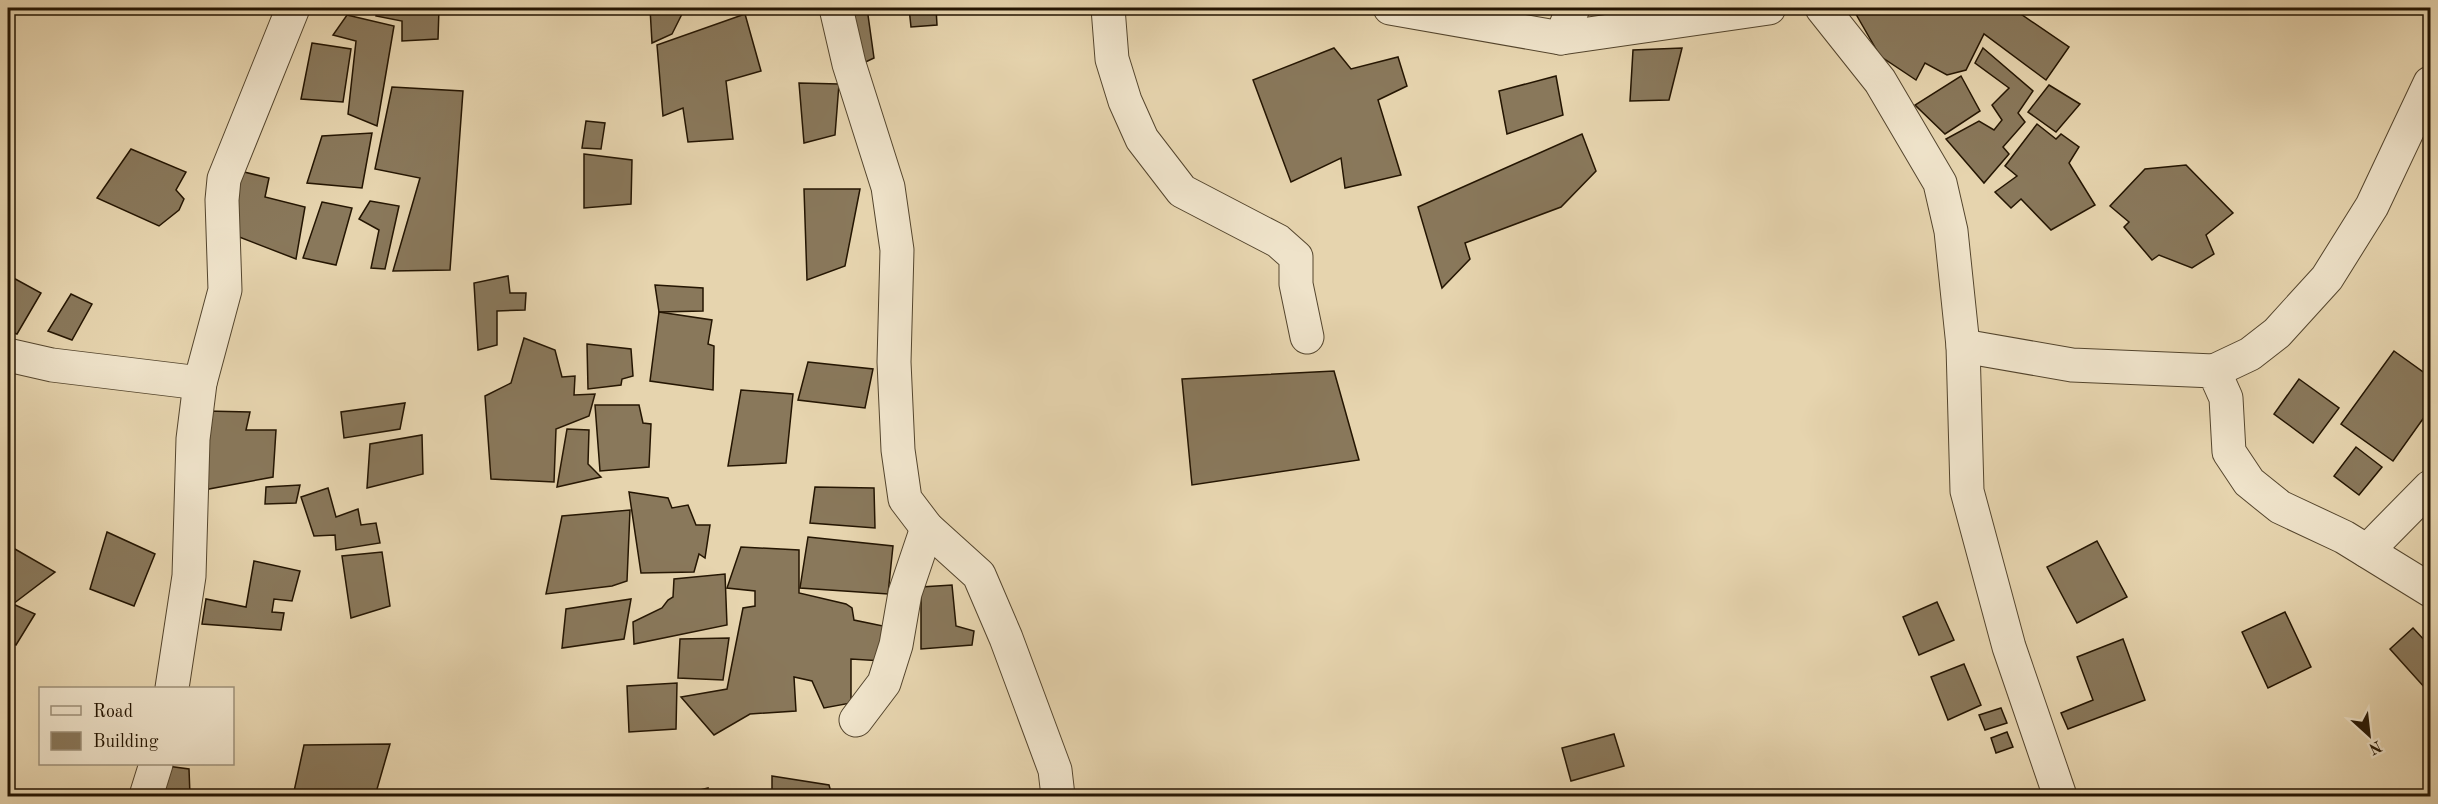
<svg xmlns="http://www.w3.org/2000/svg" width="2438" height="804" font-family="'Old Standard TT',serif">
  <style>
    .building { fill: #89785b; stroke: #241502; stroke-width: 1.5 }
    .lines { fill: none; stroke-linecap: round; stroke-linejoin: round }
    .minor-casing { stroke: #54452d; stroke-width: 35 }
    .minor { stroke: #efe3ca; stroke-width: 33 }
  </style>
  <rect width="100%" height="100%" fill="#e6d4ae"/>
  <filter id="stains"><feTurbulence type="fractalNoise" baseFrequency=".00333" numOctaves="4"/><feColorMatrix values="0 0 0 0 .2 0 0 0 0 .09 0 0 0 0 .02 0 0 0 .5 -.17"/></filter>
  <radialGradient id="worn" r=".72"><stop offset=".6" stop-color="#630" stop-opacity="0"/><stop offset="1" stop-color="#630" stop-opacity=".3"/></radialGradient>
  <g class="building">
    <path d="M378 8H439L438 39 402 41V21L376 16Z"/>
    <path d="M650 8H685L672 34 652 43Z"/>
    <path d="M840 8H867L874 58 855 67Z"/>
    <path d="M909 8H936L937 25 911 27Z"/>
    <path d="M1856 8H2012L2069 47 2046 80 1984 34 1966 70 1947 75 1925 63 1916 80 1880 56 1853 9Z"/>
    <path d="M745 14 761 71 726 81 733 139 688 142 683 108 663 116 657 45Z"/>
    <path d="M347 15 394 26 377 126 348 114 356 41 333 35Z"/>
    <path d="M312 43 351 49 343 102 301 99Z"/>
    <path d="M1334 48 1351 69 1398 57 1407 86 1378 100 1401 175 1345 188 1341 158 1291 182 1253 80Z"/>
    <path d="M1682 48 1669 100 1630 101 1633 50Z"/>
    <path d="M1983 48 2033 91 2018 113 2025 122 2003 147 2009 154 1984 183 1946 139 1979 121 1994 130 2002 120 1992 105 2009 88 1975 63Z"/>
    <path d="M1556 76 1563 115 1507 134 1499 91Z"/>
    <path d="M1961 76 1980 111 1945 134 1915 105Z"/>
    <path d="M799 83 839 84 835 135 804 143Z"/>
    <path d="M2049 85 2080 104 2056 132 2028 112Z"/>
    <path d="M392 87 463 91 450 270 393 271 420 178 375 169Z"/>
    <path d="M586 121 605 123 601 149 582 148Z"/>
    <path d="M2037 124 2056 139 2061 134 2079 147 2069 163 2095 205 2051 230 2021 199 2011 208 1995 192 2017 176 2005 166Z"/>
    <path d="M372 133 362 188 307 183 322 136Z"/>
    <path d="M1582 134 1596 171 1561 207 1465 243 1470 259 1442 288 1418 207Z"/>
    <path d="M131 149 186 172 176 190 184 199 179 210 159 226 97 198Z"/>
    <path d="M584 154 632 160 631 204 584 208Z"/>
    <path d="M2186 165 2233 213 2206 235 2214 254 2192 268 2159 255 2152 260 2124 227 2129 222 2110 206 2145 169Z"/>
    <path d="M240 171 269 178 265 197 305 207 296 259 229 233Z"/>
    <path d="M804 189H860L845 266 807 280Z"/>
    <path d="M370 201 399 206 385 269 371 268 379 230 359 219Z"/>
    <path d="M322 202 352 208 336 265 303 258Z"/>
    <path d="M8 275 41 293 17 334 8 331Z"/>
    <path d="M508 276 510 293H526L525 310 497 311V345L478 350 474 283Z"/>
    <path d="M655 285 703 288V311L659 312Z"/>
    <path d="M71 294 92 304 72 340 48 331Z"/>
    <path d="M659 312 712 320 708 344 714 346 713 390 650 381Z"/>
    <path d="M524 338 555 350 562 377 575 376 574 395 595 394 589 416 556 429 554 482 491 479 485 396 511 383Z"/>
    <path d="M587 344 631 349 633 376 622 379 621 385 588 389Z"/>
    <path d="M2394 351 2430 377V409L2393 461 2341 424Z"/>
    <path d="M808 362 873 369 865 408 798 400Z"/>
    <path d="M1334 371 1359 460 1192 485 1182 379Z"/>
    <path d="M2299 379 2339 408 2313 443 2274 414Z"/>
    <path d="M741 390 793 394 786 463 728 466Z"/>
    <path d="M405 403 400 429 344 438 341 412Z"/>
    <path d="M595 405H639L643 423 651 424 649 467 600 471Z"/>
    <path d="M206 411 250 412 246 430H276L273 477 198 491Z"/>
    <path d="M567 429 589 430 588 464 601 477 557 487Z"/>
    <path d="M422 435 423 474 367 488 370 444Z"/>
    <path d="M2356 447 2382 467 2359 495 2334 476Z"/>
    <path d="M300 485 296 503 265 504 266 487Z"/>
    <path d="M815 487 874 488 875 528 810 523Z"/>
    <path d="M328 488 336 517 358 509 361 525 376 523 380 543 336 550 335 535 314 536 301 497Z"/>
    <path d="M629 492 668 498 672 508 688 505 696 525H710L705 558 699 554 694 572 641 573Z"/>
    <path d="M630 510 627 581 612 586 546 594 562 516Z"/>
    <path d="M107 532 155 554 134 606 90 589Z"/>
    <path d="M808 537 893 546 888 594 800 588Z"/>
    <path d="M2097 541 2127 597 2077 623 2047 567Z"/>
    <path d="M8 545 55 572 13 604 35 614 16 645 8 641Z"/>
    <path d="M741 547 799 550V593L846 604 852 608 854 620 888 627 883 661 851 659V703L824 708 812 681 794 677 796 711 750 714 714 735 681 697 727 689 743 608 755 606V591L727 588Z"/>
    <path d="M382 552 390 606 351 618 342 556Z"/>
    <path d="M254 561 300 571 292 601 274 599 272 612 284 613 281 630 202 624 206 599 246 607Z"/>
    <path d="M725 574 727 625 634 644 633 622 662 608 668 600 673 597 674 579Z"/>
    <path d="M952 585 956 626 974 631 972 645 921 649V587Z"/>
    <path d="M631 599 624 639 562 648 566 609Z"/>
    <path d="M1937 602 1954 640 1919 655 1903 617Z"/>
    <path d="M2285 612 2311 667 2268 688 2242 632Z"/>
    <path d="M2413 628 2427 643 2430 640V683L2425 688 2390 649Z"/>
    <path d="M729 638 723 680 678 678 680 639Z"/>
    <path d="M2123 639 2145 700 2068 729 2061 713 2093 700 2077 657Z"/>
    <path d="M1964 664 1981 705 1948 720 1931 677Z"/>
    <path d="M677 683 676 729 629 732 627 686Z"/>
    <path d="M2001 708 2007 723 1985 730 1979 715Z"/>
    <path d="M2007 732 2013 747 1996 753 1991 738Z"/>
    <path d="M1614 734 1624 766 1571 781 1562 748Z"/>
    <path d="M390 744 375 796H293L304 745Z"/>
    <path d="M167 766 189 769 190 796H159Z"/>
    <path d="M772 776 829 785 832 796H772Z"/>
    <path d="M708 788V796H688V793Z"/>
  </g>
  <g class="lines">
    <g class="minor-casing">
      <g id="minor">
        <path d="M836 8 849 64 888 187 897 250 894 362 898 450 905 499 927 528 979 575 1006 638 1055 770 1058 796"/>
        <path d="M1108 8 1112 59 1125 101 1142 139 1182 191 1278 241 1296 257V284L1307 337"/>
        <path d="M1390 8 1561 38 1769 8"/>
        <path d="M1822 8 1880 81 1940 183 1951 231 1963 346 1967 491 2009 647 2060 796"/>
        <path d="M1561 38 1573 8"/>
        <path d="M1963 346 2072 365 2214 371 2226 398 2229 452 2249 482 2280 507 2344 537 2430 590"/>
        <path d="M8 355 52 365 200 383"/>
        <path d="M2214 371 2250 354 2277 333 2327 278 2372 206 2430 83"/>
        <path d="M2367 551 2430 487"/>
        <path d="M172 688 189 576 193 439 200 383 225 290 222 200 224 179 293 8"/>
        <path d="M856 720 884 683 896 645 905 593 927 528"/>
        <path d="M146 796 156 764"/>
      </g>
    </g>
    <use href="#minor" class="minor"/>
  </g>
  <rect width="2438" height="804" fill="none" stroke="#e6d4ae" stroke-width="30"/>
  <rect x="9" y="9" width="2420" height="786" fill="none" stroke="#241502" stroke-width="3"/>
  <rect x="15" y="15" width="2408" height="774" fill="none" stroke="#241502" stroke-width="1.5"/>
  <rect x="39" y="687" width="195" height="78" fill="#efe3ca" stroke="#9e917a" stroke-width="1.5"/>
  <rect x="51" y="706" width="30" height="9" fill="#efe3ca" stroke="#9e917a" stroke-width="1.5"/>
  <text x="93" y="717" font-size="18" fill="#241502">Road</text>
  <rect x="51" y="732" width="30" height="18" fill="#89785b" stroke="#9e917a" stroke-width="1.5"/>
  <text x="93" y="747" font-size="18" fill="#241502">Building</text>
  <g transform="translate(2369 735) rotate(153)" stroke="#efe3ca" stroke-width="4.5" paint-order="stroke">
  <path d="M0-4.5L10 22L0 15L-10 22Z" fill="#241502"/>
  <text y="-9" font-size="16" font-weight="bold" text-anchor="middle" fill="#241502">N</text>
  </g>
  <rect width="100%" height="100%" filter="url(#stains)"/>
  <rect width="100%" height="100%" fill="url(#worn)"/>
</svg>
